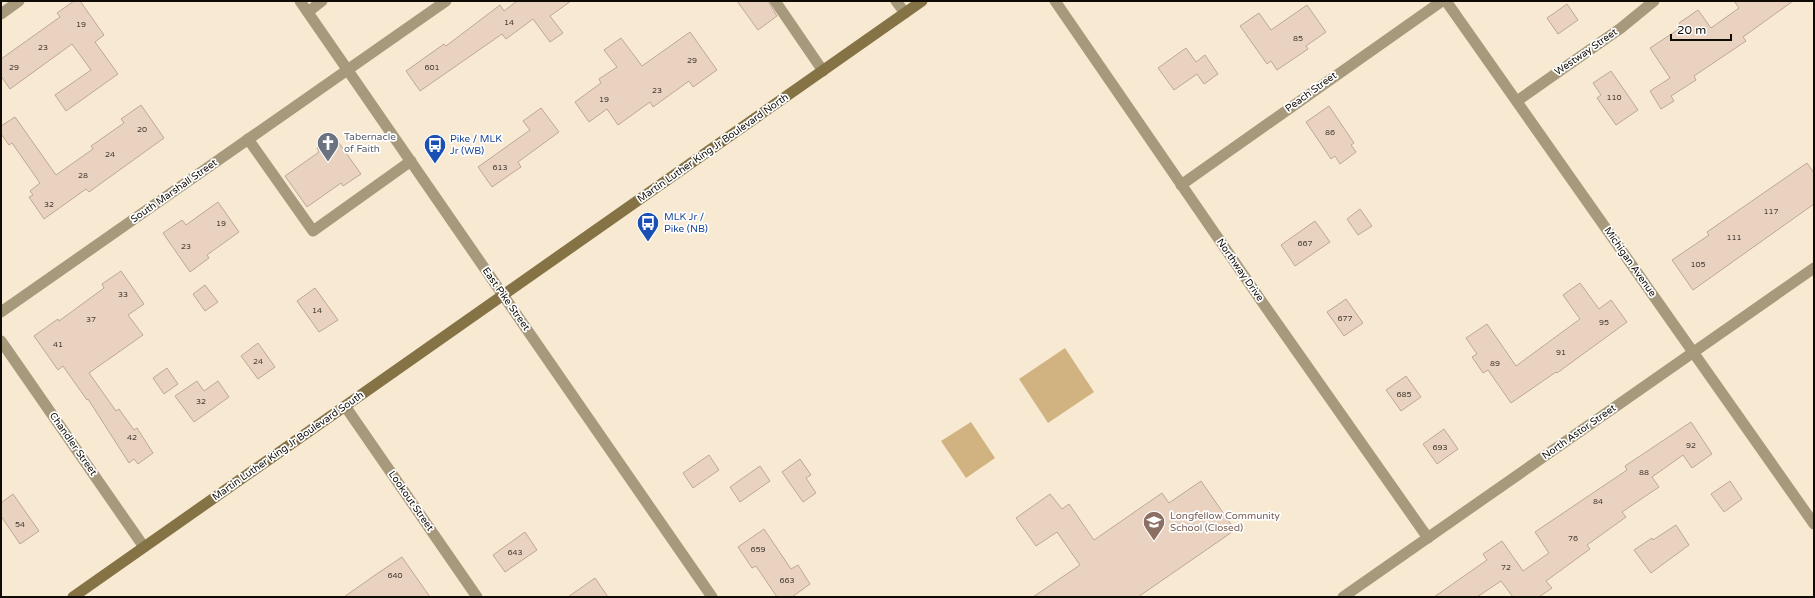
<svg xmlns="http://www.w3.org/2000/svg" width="1815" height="598" font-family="'Varela Round',sans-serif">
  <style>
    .green { fill: #d1b381 }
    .building { fill: #ead2c1; stroke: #bda796 }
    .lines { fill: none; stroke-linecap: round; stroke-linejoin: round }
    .service { stroke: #a79a7c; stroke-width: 11 }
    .minor { stroke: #a79a7c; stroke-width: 11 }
    .tertiary { stroke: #a79a7c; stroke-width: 11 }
    .secondary { stroke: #867345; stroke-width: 11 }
    .labels { text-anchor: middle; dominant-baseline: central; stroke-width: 3.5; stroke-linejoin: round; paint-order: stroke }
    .number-label { font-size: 8px; fill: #463d33 }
    .street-label { font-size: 10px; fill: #100b04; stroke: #fff }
    .worship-label { font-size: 10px; fill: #5b616d; stroke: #fff; text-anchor: start }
    .transit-label { font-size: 10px; fill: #164399; stroke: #fff; text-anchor: start }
    .education-label { font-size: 10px; fill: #785e54; stroke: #fff; text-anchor: start }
  </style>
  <rect width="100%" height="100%" fill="#f8ead2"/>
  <g class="green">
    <path d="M1065 348 1094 392 1048 423 1019 379Z"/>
    <path d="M971 422 995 458 966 478 941 441Z"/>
  </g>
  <g class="building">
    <path d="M74 1H80L104 35 95 42 118 74 66 111 55 95 91 70 72 44 10 89 1 76V59L60 17 57 13Z"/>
    <path d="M517 1H571L550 16 563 33 550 42 533 19 506 39 502 34 420 91 406 71 444 44 446 46 500 5 504 11Z"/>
    <path d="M737 1H768L777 16 758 30Z"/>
    <path d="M1734 1H1793L1743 37 1746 41 1694 76 1696 80 1671 96 1674 101 1661 109 1650 91 1670 78 1650 48 1682 27 1679 23 1698 10 1711 28 1739 8Z"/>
    <path d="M1567 4 1578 20 1558 34 1547 18Z"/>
    <path d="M1307 5 1326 32 1306 46 1308 49 1277 70 1271 61 1267 64 1240 26 1259 13 1271 30Z"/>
    <path d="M690 32 717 70 693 87 689 81 653 107 650 102 618 125 607 109 589 122 575 102 601 83 599 79 617 67 604 50 621 38 642 66Z"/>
    <path d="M1186 48 1196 62 1205 55 1218 74 1204 84 1197 74 1174 90 1158 68Z"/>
    <path d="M1611 71 1638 110 1616 125 1597 98 1601 95 1593 83Z"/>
    <path d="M141 105 164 138 89 192 86 189 44 219 29 197 33 195 30 191 40 183 12 143 9 145 1 134V126L15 117 56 175 93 149 91 146 124 123 121 119Z"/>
    <path d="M1329 106 1354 143 1351 145 1356 152 1340 164 1335 156 1331 159 1306 122Z"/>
    <path d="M541 108 559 132 518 162 521 167 492 187 478 167 530 130 523 121Z"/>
    <path d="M334 136 361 174 343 186 341 183 307 207 285 176 319 152 317 148Z"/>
    <path d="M1807 163 1814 173V204L1693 290 1672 260 1709 235 1707 232Z"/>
    <path d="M218 202 239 232 207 255 209 258 190 272 163 233 182 220 186 225Z"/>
    <path d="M1360 209 1372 226 1358 235 1347 219Z"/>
    <path d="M1315 221 1330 242 1295 266 1281 245Z"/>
    <path d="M121 271 144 304 128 315 143 335 89 373 116 411 119 409 134 430 137 428 153 453 138 464 134 459 129 463 88 399 87 400 63 366 58 370 34 336 58 319 59 321 104 288 102 284Z"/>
    <path d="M1580 283 1599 309 1611 300 1627 322 1557 373 1556 372 1511 403 1488 370 1483 373 1472 357 1477 354 1466 338 1487 324 1516 366 1580 319 1563 295Z"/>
    <path d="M205 285 218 302 205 311 193 294Z"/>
    <path d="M315 288 338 320 319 332 297 301Z"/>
    <path d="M1346 299 1363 323 1344 336 1327 312Z"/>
    <path d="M258 343 275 367 258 379 241 356Z"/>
    <path d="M167 368 178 384 164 394 153 378Z"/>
    <path d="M1406 376 1421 397 1401 411 1386 390Z"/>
    <path d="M197 381 204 391 218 381 229 397 194 422 175 396Z"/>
    <path d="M1691 422 1712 454 1692 468 1683 455 1652 477 1659 487 1622 512 1626 517 1587 545 1590 549 1546 581 1552 588 1539 597H1513L1501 581 1477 597H1434L1487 560 1483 554 1502 541 1523 571 1549 553 1535 532 1627 470 1625 466Z"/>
    <path d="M1444 429 1458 449 1437 464 1423 444Z"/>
    <path d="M709 455 719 470 693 488 683 473Z"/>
    <path d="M800 459 811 475 806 478 816 493 803 502 782 472Z"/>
    <path d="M760 466 770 481 740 502 730 487Z"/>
    <path d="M1201 481 1235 530 1138 597H1033L1080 565 1057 532 1036 546 1016 518 1050 494 1062 509 1069 504 1094 540 1162 493 1169 503Z"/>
    <path d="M1730 481 1742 499 1724 512 1711 494Z"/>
    <path d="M13 494 39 531 20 544 1 516V503Z"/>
    <path d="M1676 525 1689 545 1651 573 1634 550 1652 538 1653 540Z"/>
    <path d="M764 529 791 569 798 565 810 584 792 597H777L756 566 752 568 738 547Z"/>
    <path d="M525 532 537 550 505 572 493 555Z"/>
    <path d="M402 557 430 597H344L378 573Z"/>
    <path d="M595 578 608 597H568Z"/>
  </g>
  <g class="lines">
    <g class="service">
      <path d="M775 1 823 71"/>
      <path d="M308 12 322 1"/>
      <path d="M248 139 313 231 411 161"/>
    </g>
    <g class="minor">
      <path d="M896 1 905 13"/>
      <path d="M1055 1 1260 299 1428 538"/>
      <path d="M1446 1 1814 524"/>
      <path d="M1 14 19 1"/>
      <path d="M1517 101 1621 28 1654 1"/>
      <path d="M1181 185 1442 1"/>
      <path d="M503 295 712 597"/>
      <path d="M1 312 446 1"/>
      <path d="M1 341 144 547"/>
      <path d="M345 406 477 597"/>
      <path d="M1343 597 1814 268"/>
    </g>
    <path class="tertiary" d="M300 1 503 295"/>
    <path class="secondary" d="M73 597 922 1"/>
  </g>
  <defs>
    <g id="church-pin" transform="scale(1.15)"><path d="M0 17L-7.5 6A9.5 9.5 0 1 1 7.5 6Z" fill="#6b7280" stroke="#fff"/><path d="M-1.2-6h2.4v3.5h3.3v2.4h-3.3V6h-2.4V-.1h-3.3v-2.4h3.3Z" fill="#fff"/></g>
    <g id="bus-pin" transform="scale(1.15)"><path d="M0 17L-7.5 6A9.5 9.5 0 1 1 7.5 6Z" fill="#1a4fb4" stroke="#fff"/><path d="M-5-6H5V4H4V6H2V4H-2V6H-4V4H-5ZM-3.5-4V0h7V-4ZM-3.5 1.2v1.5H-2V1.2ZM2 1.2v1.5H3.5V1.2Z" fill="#fff"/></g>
    <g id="school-pin" transform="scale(1.15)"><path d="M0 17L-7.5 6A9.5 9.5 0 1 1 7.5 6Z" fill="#8d6e63" stroke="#fff"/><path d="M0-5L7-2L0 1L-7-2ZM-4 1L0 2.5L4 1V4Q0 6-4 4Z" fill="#fff"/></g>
  </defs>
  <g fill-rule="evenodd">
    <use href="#church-pin" x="328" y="143"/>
    <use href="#bus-pin" x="435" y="145"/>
    <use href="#bus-pin" x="648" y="223"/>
    <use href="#school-pin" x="1154" y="522"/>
  </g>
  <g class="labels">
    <g class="number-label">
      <text x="509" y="22">14</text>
      <text x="81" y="24">19</text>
      <text x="1298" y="38">85</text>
      <text x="43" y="47">23</text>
      <text x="692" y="60">29</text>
      <text x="14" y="67">29</text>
      <text x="432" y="67">601</text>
      <text x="657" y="90">23</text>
      <text x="1614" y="97">110</text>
      <text x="604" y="99">19</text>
      <text x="142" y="129">20</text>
      <text x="1330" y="132">86</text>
      <text x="110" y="154">24</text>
      <text x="500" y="167">613</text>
      <text x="83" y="175">28</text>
      <text x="49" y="204">32</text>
      <text x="1771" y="211">117</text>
      <text x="221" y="223">19</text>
      <text x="1734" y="237">111</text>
      <text x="1305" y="243">667</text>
      <text x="186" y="246">23</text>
      <text x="1698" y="264">105</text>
      <text x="123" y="294">33</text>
      <text x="317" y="310">14</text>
      <text x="1345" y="318">677</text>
      <text x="91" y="319">37</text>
      <text x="1604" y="322">95</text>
      <text x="58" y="344">41</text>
      <text x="1561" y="352">91</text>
      <text x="258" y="361">24</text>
      <text x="1495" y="363">89</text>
      <text x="1404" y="394">685</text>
      <text x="201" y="401">32</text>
      <text x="132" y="437">42</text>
      <text x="1691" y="445">92</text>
      <text x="1440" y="447">693</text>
      <text x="1644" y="472">88</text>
      <text x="1598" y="501">84</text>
      <text x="20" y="524">54</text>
      <text x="1573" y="538">76</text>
      <text x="758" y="549">659</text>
      <text x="515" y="552">643</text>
      <text x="1506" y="567">72</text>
      <text x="395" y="575">640</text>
      <text x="787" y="580">663</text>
    </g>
    <g class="street-label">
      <text transform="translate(1586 52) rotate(-35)">Westway Street</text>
      <text transform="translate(1311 92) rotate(-36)">Peach Street</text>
      <text transform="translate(713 148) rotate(-35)">Martin Luther King Jr Boulevard North</text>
      <text transform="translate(174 191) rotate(-35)">South Marshall Street</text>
      <text transform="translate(1630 262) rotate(55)">Michigan Avenue</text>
      <text transform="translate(1240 270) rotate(55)">Northway Drive</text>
      <text transform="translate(506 299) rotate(55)">East Pike Street</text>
      <text transform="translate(1579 432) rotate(-35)">North Astor Street</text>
      <text transform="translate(73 444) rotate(55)">Chandler Street</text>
      <text transform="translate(288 446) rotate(-35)">Martin Luther King Jr Boulevard South</text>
      <text transform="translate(411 501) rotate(55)">Lookout Street</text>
    </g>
    <g class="worship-label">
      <text x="344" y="137">Tabernacle<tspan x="344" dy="12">of Faith</tspan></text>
    </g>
    <g class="transit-label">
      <text x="450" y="139">Pike / MLK<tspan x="450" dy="12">Jr (WB)</tspan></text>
      <text x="664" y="217">MLK Jr /<tspan x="664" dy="12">Pike (NB)</tspan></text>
    </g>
    <g class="education-label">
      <text x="1170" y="516">Longfellow Community<tspan x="1170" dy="12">School (Closed)</tspan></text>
    </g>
  </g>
  <rect width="1815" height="598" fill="none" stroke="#100b04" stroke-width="4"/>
  <path d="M1671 34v6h60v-6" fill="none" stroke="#100b04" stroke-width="2"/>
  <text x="1677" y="34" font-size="12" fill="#100b04" stroke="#ffffff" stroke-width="3" paint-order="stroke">20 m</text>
</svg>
